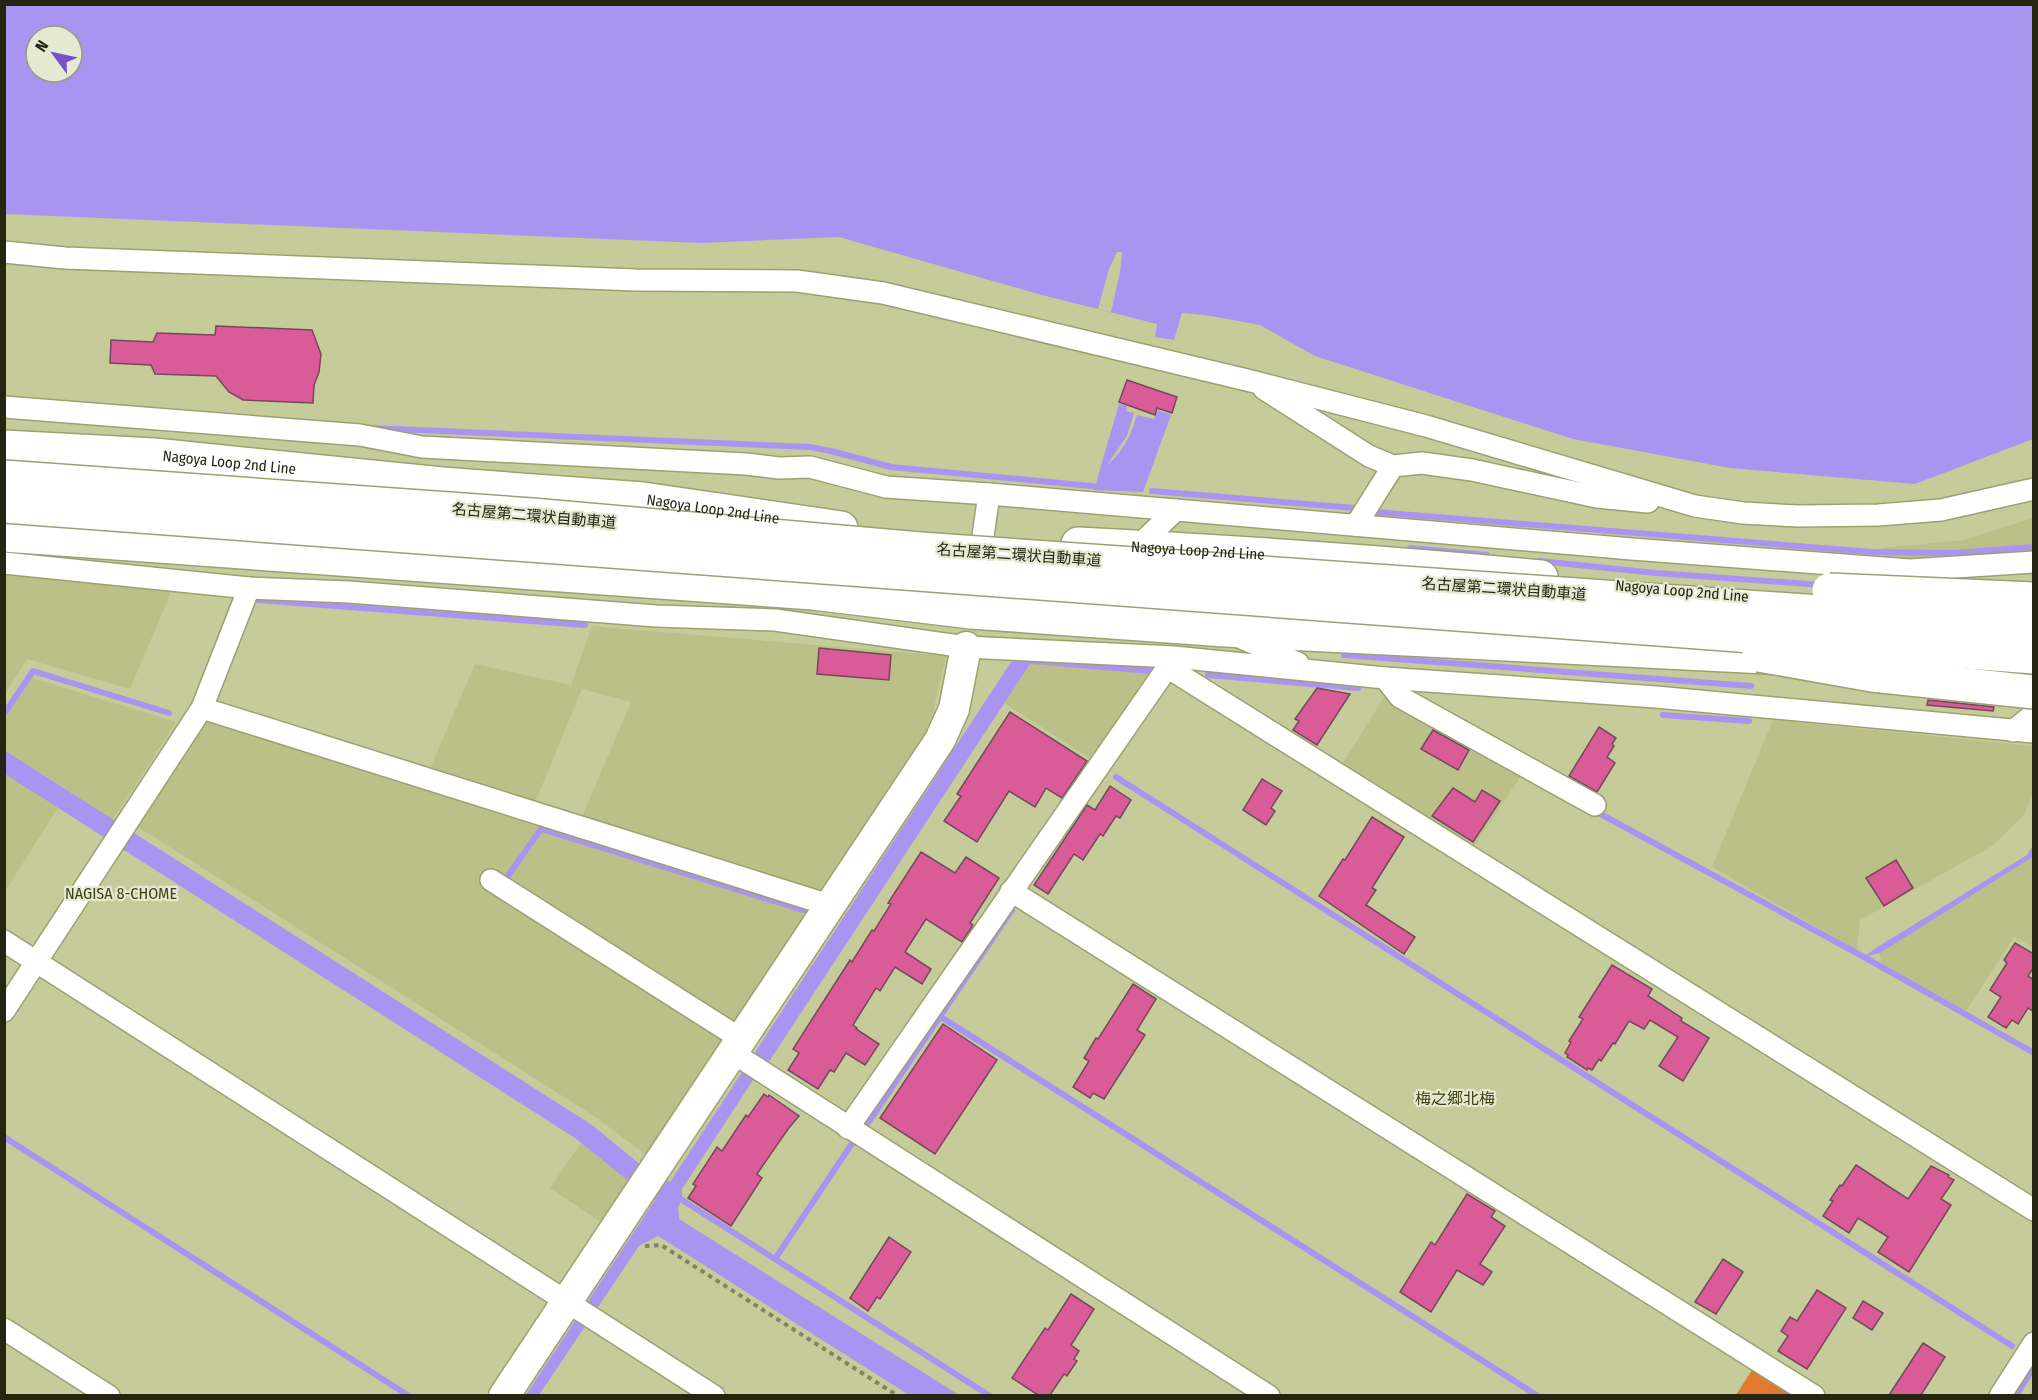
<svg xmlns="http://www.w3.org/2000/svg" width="2038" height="1400" font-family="'Fira Sans Condensed','Noto Sans JP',sans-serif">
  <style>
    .built { fill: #bac087 }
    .green { fill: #df7a2f }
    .water { fill: #a994f2; fill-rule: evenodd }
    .pier { fill: #c6cb9a }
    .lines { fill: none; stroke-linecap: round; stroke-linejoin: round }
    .stream { stroke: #a994f2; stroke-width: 6 }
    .building { fill: #d95b97; stroke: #75495c; stroke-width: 1.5 }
    .street-casing { stroke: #9ca171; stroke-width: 24 }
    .secondary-casing { stroke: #9ca171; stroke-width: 33 }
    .highway-casing { stroke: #9ca171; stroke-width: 36 }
    .path { stroke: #818560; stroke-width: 4; stroke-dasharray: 4.5 4.5; stroke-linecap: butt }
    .street { stroke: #fff; stroke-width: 21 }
    .secondary { stroke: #fff; stroke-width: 30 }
    .highway { stroke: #fff; stroke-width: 33 }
    .highway-bridge-casing { stroke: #9ca171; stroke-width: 36; stroke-linecap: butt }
    .highway-bridge { stroke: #fff; stroke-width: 33 }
    .labels { text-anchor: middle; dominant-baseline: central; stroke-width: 4.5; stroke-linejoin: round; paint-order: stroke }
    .street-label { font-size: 15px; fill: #242612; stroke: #e6e9d1 }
    .neighbourhood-label { font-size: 16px; fill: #3e4113; stroke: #e6e9d1 }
  </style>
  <rect width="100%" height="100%" fill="#c6cb9a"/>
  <g class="built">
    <path d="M2033 518V551L1881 560V548L1964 540Z"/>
    <path d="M5 570 174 585 130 689 27 659 5 694Z"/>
    <path d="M592 626 722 637 946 656 929 730 823 888 814 892 581 819 631 702 582 689 534 805 429 771 475 664 571 685Z"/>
    <path d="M1036 655 1150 665 1156 668 1093 760 1004 703Z"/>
    <path d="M32 678 176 722 113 820 5 750 4 720Z"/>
    <path d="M1385 696 1522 774 1473 848 1384 792 1385 789 1343 763Z"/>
    <path d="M209 718 806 907 809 915 737 1021 723 1022 717 1032 722 1042 645 1154 597 1118 138 827Z"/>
    <path d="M1773 720 2033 746V793L2024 815 1992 846 1860 920 1857 950 1712 867Z"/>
    <path d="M5 774 58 808 5 891Z"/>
    <path d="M2033 856V947L2014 937 1966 1011 1881 964 1880 953Z"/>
    <path d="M581 1143 632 1184 605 1225 550 1188Z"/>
  </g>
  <path class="green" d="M1752 1370 1792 1395H1736Z"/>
  <g class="water">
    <path d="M5 5H2033V439L1915 484 1730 468 1573 439 1315 356 1260 325 1205 315 1182 313 1174 340 1155 337 1157 324 1042 295 839 237 702 243 5 214ZM36 36H72V72H36Z"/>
    <path d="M1119 404 1127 406 1126 411 1134 413 1127 436 1107 465C1123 452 1131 435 1137 415L1154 419 1158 410 1171 415 1143 492 1094 490Z"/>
    <path d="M1013 659 1032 661 770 1060 755 1077 682 1189V1200L678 1207 679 1219 959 1395H909L658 1236 639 1246 539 1395H526L655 1200 632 1184 575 1138 5 774 4 750 592 1125 641 1165 670 1182Z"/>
    <path d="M2033 845V856L2031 858 1880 953 1864 957 1876 948 2027 855Z"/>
    <path d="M2033 1365V1374L2020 1395H2014Z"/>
  </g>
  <path class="pier" d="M1117 252H1122L1120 272 1111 312 1098 309 1109 269Z"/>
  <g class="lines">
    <g class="stream">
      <path d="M372 428 810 447 831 451 891 467 1102 487"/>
      <path d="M1152 491 1354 508"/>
      <path d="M1375 512 1872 552 1953 553 2034 547"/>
      <path d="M1410 548 1487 555"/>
      <path d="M1539 561 1656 573 1822 585"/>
      <path d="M257 600 585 625"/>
      <path d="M1344 655 1751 686"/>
      <path d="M1032 661 1151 671"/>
      <path d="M1208 675 1358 688"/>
      <path d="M4 714 33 671 169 713"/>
      <path d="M1663 715 1749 721"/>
      <path d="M1116 777 2012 1346"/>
      <path d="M1595 811 1864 957 2034 1053"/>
      <path d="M507 877 541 829 803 910"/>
      <path d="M941 1017 1538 1396"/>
      <path d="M868 1123 1012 910"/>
      <path d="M4 1137 409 1396"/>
      <path d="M676 1196 990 1396"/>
      <path d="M775 1259 851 1145"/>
    </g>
  </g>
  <g class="building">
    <path d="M216 326 312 330 321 354 319 372 314 385 313 403 243 400 229 392 216 376 155 374 151 365 110 363 111 340 153 342 157 333 215 335Z"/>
    <path d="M1127 380 1177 397 1172 413 1157 408 1155 415 1119 402Z"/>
    <path d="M819 648 891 655 889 680 817 674Z"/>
    <path d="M1317 688 1350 694 1317 745 1293 730 1299 721 1295 719Z"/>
    <path d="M1928 700 1994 707 1993 711 1927 705Z"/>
    <path d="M1010 712 1087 761 1062 798 1046 788 1035 807 1009 791 977 842 944 821 961 796 957 794Z"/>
    <path d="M1599 727 1616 738 1612 744 1614 746 1607 757 1615 763 1597 792 1569 776Z"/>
    <path d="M1433 730 1469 750 1458 770 1421 749Z"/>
    <path d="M1262 779 1282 791 1271 808 1275 811 1266 825 1243 810Z"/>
    <path d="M1110 786 1131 800 1120 818 1116 816 1103 836 1100 834 1083 860 1074 854 1048 894 1034 885 1087 805 1095 810Z"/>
    <path d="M1453 788 1475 802 1482 790 1500 801 1473 842 1432 816Z"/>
    <path d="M1372 817 1404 837 1372 888 1376 890 1366 905 1415 937 1404 954 1319 896 1343 859 1345 860Z"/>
    <path d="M921 852 955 873 966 857 999 878 970 923 973 925 962 942 926 919 905 952 931 969 922 984 895 967 880 991 876 988 853 1025 857 1028 856 1029 879 1044 865 1065 846 1053 834 1072 830 1070 818 1089 788 1070 799 1053 793 1049 850 960 852 962 872 930 874 931 891 904 888 903Z"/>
    <path d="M1896 860 1913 888 1884 906 1866 878Z"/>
    <path d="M2015 943 2034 954V967L2028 976 2034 980V1012L2028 1008 2018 1024 2012 1020 2006 1028 1988 1017 2001 997 1990 990 2007 963 2004 960Z"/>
    <path d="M1612 965 1652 989 1648 996 1682 1018 1681 1021 1709 1038 1683 1081 1659 1066 1678 1037 1650 1020 1644 1029 1629 1021 1615 1044 1613 1043 1601 1061 1599 1059 1592 1070 1588 1068 1587 1070 1567 1057 1568 1055 1565 1053 1571 1042 1569 1041 1583 1019 1579 1017Z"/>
    <path d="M1133 984 1156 999 1137 1030 1145 1035 1104 1099 1093 1093 1090 1098 1073 1087 1089 1061 1084 1058 1096 1038 1098 1039Z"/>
    <path d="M943 1024 997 1060 935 1154 880 1118Z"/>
    <path d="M764 1094 768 1097 769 1095 799 1116 788 1129 757 1174 762 1178 731 1226 688 1198 696 1186 693 1184 717 1147 722 1151 746 1115 748 1117Z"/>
    <path d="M1856 1165 1908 1199 1931 1166 1949 1175 1948 1177 1954 1180 1941 1199 1951 1205 1909 1272 1878 1252 1888 1237 1858 1218 1849 1233 1823 1216 1833 1201 1830 1200 1840 1185 1842 1186Z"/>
    <path d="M1467 1194 1495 1211 1491 1217 1505 1226 1480 1264 1492 1272 1483 1285 1457 1270 1431 1312 1400 1292 1431 1242 1435 1245Z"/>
    <path d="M889 1237 911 1252 880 1299 877 1297 868 1311 850 1298Z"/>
    <path d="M1723 1259 1743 1272 1716 1314 1695 1302Z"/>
    <path d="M1817 1290 1846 1308 1807 1369 1778 1351 1788 1336 1781 1331 1790 1317 1797 1321Z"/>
    <path d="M1071 1294 1094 1309 1071 1345 1079 1351 1074 1359 1077 1361 1067 1376 1064 1374 1050 1395H1038L1012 1378 1045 1328 1048 1330Z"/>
    <path d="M1863 1301 1883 1313 1872 1330 1853 1318Z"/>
    <path d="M1923 1343 1945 1357 1921 1395H1889Z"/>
  </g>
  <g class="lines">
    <g class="street-casing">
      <g id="street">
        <path d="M4 252 65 258 636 280 797 281 883 293 1251 381 1426 426 1695 506 1743 513 1798 516 1878 515 1941 510 2034 489"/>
        <path d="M1264 389 1369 456 1393 466 1422 463 1472 470 1597 497 1648 502"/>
        <path d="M4 407 360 435 422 447 746 464 779 468 810 467 886 487 989 494 1632 549 1910 570 2034 562"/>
        <path d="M1356 525 1393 466"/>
        <path d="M1137 547 1176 510"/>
        <path d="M4 563 249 588 349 592 656 616 775 620 966 647 1174 657 1385 678 1656 697 2034 732"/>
        <path d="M979 564 989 494"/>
        <path d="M1239 637 1298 663"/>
        <path d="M1167 667 2034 1210"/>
        <path d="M1385 678 1400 697 1595 805"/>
        <path d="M202 708 829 905"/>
        <path d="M2013 731 2034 714"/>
        <path d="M491 880 741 1039"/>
        <path d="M1011 891 1814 1396"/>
        <path d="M4 941 714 1396"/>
        <path d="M4 1011 202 708 249 588"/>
        <path d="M733 1053 1269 1396"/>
        <path d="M848 1128 1174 658"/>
        <path d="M4 1329 109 1396"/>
        <path d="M2000 1396 2034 1343"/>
      </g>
    </g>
    <g class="secondary-casing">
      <path id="secondary" d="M504 1396 940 740 954 709 966 647"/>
    </g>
    <g class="highway-casing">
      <g id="highway">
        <path id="s1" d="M4 447 154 455 442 484 643 499 841 528"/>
        <path d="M4 535 813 593 971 612 1225 630 1786 658"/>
        <path id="s2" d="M1078 544C1233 552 1387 562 1541 577"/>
        <path d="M1955 668 2034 674"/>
      </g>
    </g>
    <g class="path">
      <path d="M645 1246 661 1245 898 1396"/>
      <path d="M2032 1396 2034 1394"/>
    </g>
    <use href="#street" class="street"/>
    <use href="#secondary" class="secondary"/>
    <use href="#highway" class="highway"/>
    <g class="highway-bridge-casing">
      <g id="highway-bridge">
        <path d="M4 477 532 515 920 549 2034 627"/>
        <path d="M4 506 2034 657"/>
        <path d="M1829 590 2034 599"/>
        <path d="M1759 655 1872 675 2034 692"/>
      </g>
    </g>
    <use href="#highway-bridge" class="highway-bridge"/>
  </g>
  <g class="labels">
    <g class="street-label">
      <text stroke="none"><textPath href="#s1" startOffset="226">Nagoya Loop 2nd Line</textPath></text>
      <text stroke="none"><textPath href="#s1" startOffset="712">Nagoya Loop 2nd Line</textPath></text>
      <text transform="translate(534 516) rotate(5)">名古屋第二環状自動車道</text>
      <text stroke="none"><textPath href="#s2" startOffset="120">Nagoya Loop 2nd Line</textPath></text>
      <text transform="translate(1019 555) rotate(4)">名古屋第二環状自動車道</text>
      <text transform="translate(1504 589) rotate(4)">名古屋第二環状自動車道</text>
      <text transform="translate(1682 591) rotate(5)">Nagoya Loop 2nd Line</text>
    </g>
    <g class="neighbourhood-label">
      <text x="121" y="893">NAGISA 8-CHOME</text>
      <text x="1455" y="1098">梅之郷北梅</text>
    </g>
  </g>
  <rect width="2038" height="1400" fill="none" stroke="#242612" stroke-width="12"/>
  <g transform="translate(54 54) rotate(303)"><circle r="28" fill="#e6e9d1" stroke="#989b85" stroke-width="1.5"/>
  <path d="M0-4.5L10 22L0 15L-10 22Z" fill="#7551ca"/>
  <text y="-9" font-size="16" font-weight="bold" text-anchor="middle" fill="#242612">N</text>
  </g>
</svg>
